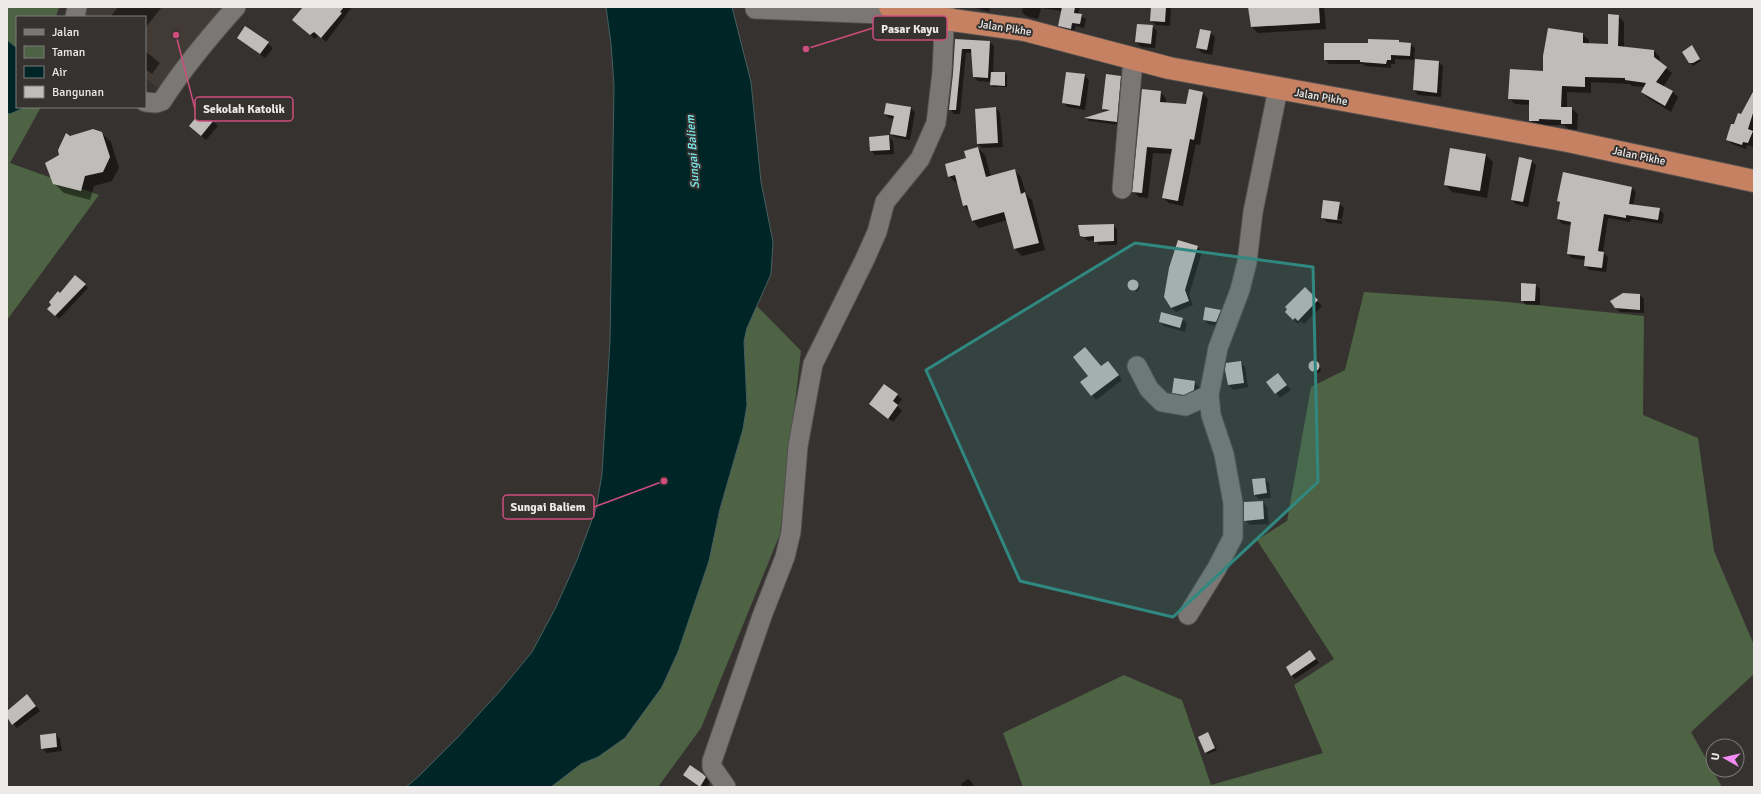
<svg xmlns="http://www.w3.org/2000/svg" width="1761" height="794" font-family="Signika,sans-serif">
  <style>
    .built { fill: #423b35 }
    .green { fill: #4e6343 }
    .water { fill: #002526; stroke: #476060 }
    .shadow { fill: #0007 }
    .building { fill: #c0bcb9 }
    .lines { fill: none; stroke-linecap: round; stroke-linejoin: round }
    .minor-casing { stroke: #52504e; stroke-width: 21 }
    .highway-casing { stroke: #52504e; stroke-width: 24 }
    .minor { stroke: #7a7775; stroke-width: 19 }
    .highway { stroke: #c68162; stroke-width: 22 }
    .marked { fill: #308880; fill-opacity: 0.2; stroke: #308880; stroke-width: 3; stroke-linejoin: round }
    .labels { text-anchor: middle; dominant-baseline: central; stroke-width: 4; stroke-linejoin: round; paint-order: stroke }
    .street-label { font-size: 11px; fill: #edebe9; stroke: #353230 }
    .water-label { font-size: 12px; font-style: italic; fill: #7cebed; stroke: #353230 }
    .leader { fill: none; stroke: #cd4d7e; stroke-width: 1.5 }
    .callout-dot { fill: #cd4d7e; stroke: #353230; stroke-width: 1.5 }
    .callout { fill: #353230; stroke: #cd4d7e; stroke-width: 1.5 }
    .callout-label { font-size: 12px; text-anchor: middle; font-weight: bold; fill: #edebe9 }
  </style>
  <rect width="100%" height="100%" fill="#353230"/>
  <path class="built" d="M74 7H232L165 94 145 77V17H71Z"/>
  <g class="green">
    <path d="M7 7H59L56 17H17V107H41L10 163 99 195 7 320Z"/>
    <path d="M1364 292 1497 301 1644 316 1643 415 1698 438 1714 551 1754 645V674L1691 732 1722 787H1023L1003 733 1124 675 1182 700 1211 785 1323 753 1294 685 1334 659 1257 540 1287 521 1311 387 1345 370Z"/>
    <path d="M757 306 801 351 780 534 701 728 658 787H551L581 764 598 757 646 708 662 687 678 652 709 561 720 509 743 429 747 405 744 341 747 328Z"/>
  </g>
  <g class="water">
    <path d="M606 7H732L751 82 761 182 773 242 771 274 747 328 744 341 747 405 743 429 720 509 709 561 678 652 662 687 625 738 598 757 581 764 551 787H406L419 776 458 737 500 691 532 652 556 607 577 560 596 509 602 474 610 341 614 85 611 44Z"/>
    <path d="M7 40 17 48V107H26L10 114 7 113Z"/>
  </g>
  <g class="shadow">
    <path d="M118 7H162L145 28V17H110Z"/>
    <path d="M303 7H352L326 42 319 35 315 39 298 24Z"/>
    <path d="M973 7H990L989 12Z"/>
    <path d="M1023 7H1080L1078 14 1086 19 1084 28 1076 26 1074 32 1063 30 1059 26 1062 11 1041 8 1038 19 1026 16 1022 12Z"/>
    <path d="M1152 7H1171L1170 26 1156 25 1151 20Z"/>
    <path d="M1249 7H1324L1326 29 1258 33 1251 26Z"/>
    <path d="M1618 16 1624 22V47L1654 51 1660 57 1659 63 1672 73 1663 87 1672 91 1678 97 1671 112 1648 98 1642 92 1644 87 1632 86 1630 84 1591 82V93L1567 92V108H1571L1578 114 1577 130 1568 129 1564 125H1545V127H1536L1530 120V105L1515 104 1509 98 1544 72 1582 34 1589 40V44L1609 45Z"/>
    <path d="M1152 26 1157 31 1155 48 1141 47 1136 42Z"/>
    <path d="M246 27 273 48 265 58 238 38Z"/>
    <path d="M1210 32 1215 37 1212 55 1202 53 1197 48Z"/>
    <path d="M955 40 990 42 994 46 993 73H1005L1007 75V87H993L991 82 978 81 974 77 973 53H966L960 114H954L950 109Z"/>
    <path d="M1399 41 1401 43 1410 44 1415 48 1414 60 1395 59V64H1391V68L1365 66 1363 64H1329L1325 59Z"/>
    <path d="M1693 49 1701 61 1693 66 1683 52Z"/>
    <path d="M145 51 160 63 152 74 145 69Z"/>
    <path d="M1439 62 1443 66 1441 97 1418 95 1414 90Z"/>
    <path d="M1084 75 1089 80 1085 110 1068 107 1063 102Z"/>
    <path d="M1120 77 1124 81 1120 125 1089 121 1086 118 1106 112 1103 109Z"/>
    <path d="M1160 92 1166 98V104L1187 105 1203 93 1208 99 1200 145 1196 144 1183 206 1169 203 1163 198 1172 154 1153 153 1148 198 1139 197 1133 191Z"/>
    <path d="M1754 92 1753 132 1754 144 1753 147 1747 145 1746 149 1732 144 1727 139Z"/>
    <path d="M887 104 911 108 915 112 910 140 895 137 891 134 894 119 889 118 885 114Z"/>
    <path d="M996 108 1000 113 1003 147 982 148 978 144Z"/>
    <path d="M202 112 218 126 206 140 190 126Z"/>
    <path d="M101 133 111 142 119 168 112 181 94 186 90 200 64 193 54 183 60 156 70 137Z"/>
    <path d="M888 136 893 141 894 154 875 155 871 150Z"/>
    <path d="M978 148 985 155 991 177 1014 170 1021 177 1026 194 1032 200 1045 250 1022 256 1015 249 1008 220 979 228 973 221 970 212 964 205 958 183H956L949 176Z"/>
    <path d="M1451 149 1486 155 1493 162 1487 198 1452 192 1445 184Z"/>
    <path d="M1531 161 1536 165 1528 207 1516 204 1512 200Z"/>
    <path d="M1632 188 1636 192 1633 206 1659 209 1664 214 1662 224 1631 219 1630 222 1608 218 1603 252 1608 257 1606 272 1589 270 1585 266V260L1572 258 1568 254 1571 225 1562 224 1558 219 1561 204 1558 201Z"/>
    <path d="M1339 203 1344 208 1342 219 1326 217V219L1342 221V224L1327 222 1322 217Z"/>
    <path d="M1113 225 1117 229V245H1099L1095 240 1088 241 1081 235Z"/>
    <path d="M1179 241 1198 247 1202 252 1189 295 1193 305 1176 312 1171 308Z"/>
    <path d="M1132 280 1140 288 1137 292 1129 288V283Z"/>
    <path d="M85 285 88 288 59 319 49 309 60 294Z"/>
    <path d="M1535 285 1540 289V305H1526L1522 300Z"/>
    <path d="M1305 288 1322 306 1304 324 1301 321 1298 324 1286 312Z"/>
    <path d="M1640 295 1644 299V313L1620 312 1616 308Z"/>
    <path d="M1220 311 1225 315 1221 327 1208 324 1204 319Z"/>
    <path d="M1182 319 1187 323 1185 332 1164 326 1160 322Z"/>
    <path d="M1315 361 1319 364 1321 369 1320 372 1317 373 1312 370 1310 363Z"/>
    <path d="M1240 362 1245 367 1248 387 1233 390 1229 385Z"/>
    <path d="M1112 366 1122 380 1096 400 1082 382 1101 367Z"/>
    <path d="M1278 374 1291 390 1280 398 1267 382Z"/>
    <path d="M1194 382 1199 387 1198 394 1178 397 1173 392Z"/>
    <path d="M897 395 902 399 897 406 902 411 893 422 870 404Z"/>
    <path d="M1264 479 1269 483 1271 498 1259 499 1255 495Z"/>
    <path d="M1263 502 1267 507 1269 524 1250 525 1245 520Z"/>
    <path d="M1313 655 1319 663 1295 679 1292 676Z"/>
    <path d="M31 699 40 711 17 728 7 716V712Z"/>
    <path d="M1208 733 1217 750 1208 754 1206 752Z"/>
    <path d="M56 734 60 739 62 751 47 753 42 748Z"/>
    <path d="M703 774 710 782 707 787H699L684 775Z"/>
    <path d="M968 779 970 780 975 787H963L961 784Z"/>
  </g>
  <g class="building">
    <path d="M303 7H344L340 12 342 13 321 38 314 32 310 35 292 20Z"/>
    <path d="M1062 7H1075L1074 13 1082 14 1080 24 1072 23 1071 29 1058 26Z"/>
    <path d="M1151 7H1166L1165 22 1150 21Z"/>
    <path d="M1248 7H1319L1320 23 1251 27Z"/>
    <path d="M1608 14 1619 15 1618 46 1654 50V57L1667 67 1656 82 1673 91 1665 106 1641 92 1646 83 1625 80V78L1585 77V87L1562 86 1561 107H1572V124H1561V120L1539 119V121H1529V100L1508 99 1510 69 1543 71V56L1548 28 1583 33V43L1608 44Z"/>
    <path d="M1137 24 1153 25 1151 44 1135 42Z"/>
    <path d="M245 26 269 42 260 54 237 38Z"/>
    <path d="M1200 29 1211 31 1207 50 1196 48Z"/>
    <path d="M955 39 990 41 988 78 973 77 971 49H962L956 110H949L953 73Z"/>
    <path d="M1368 39 1399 40V42L1411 43 1410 56 1391 55V60H1387L1386 64 1360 62V60H1324V43H1368Z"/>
    <path d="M1692 45 1700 59 1693 63H1689L1682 52Z"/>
    <path d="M1415 59 1439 61 1437 93 1413 90Z"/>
    <path d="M991 72H1005V86L990 85Z"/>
    <path d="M1066 72 1085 74 1080 106 1062 103Z"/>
    <path d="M1106 74 1121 76 1117 122 1084 118 1110 110 1102 109Z"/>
    <path d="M1142 89 1161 91 1160 102 1186 104 1189 89 1203 92 1194 140 1190 139 1178 201 1162 198 1172 149 1147 147 1142 193 1132 192Z"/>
    <path d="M1754 90V110L1748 129 1753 131 1748 143 1743 142 1742 145 1726 140 1731 124H1734L1738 113 1741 114Z"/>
    <path d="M886 103 911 107 906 137 890 134 894 116 884 114Z"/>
    <path d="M996 107 998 143 977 144 975 109Z"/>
    <path d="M202 110 214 120 201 136 189 126Z"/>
    <path d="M93 129 102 132 110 157 103 172 85 176 81 191 53 184 45 163 59 155 58 150 66 133 70 136Z"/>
    <path d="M889 135 890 150 870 151 869 137Z"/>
    <path d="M978 147 986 177 1015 169 1021 194 1025 192 1039 243 1014 249 1004 212 972 221 967 205 963 206 955 175 948 177 945 164 966 158 964 151Z"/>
    <path d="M1450 148 1486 154 1480 191 1444 185Z"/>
    <path d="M1519 157 1532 160 1523 202 1511 200Z"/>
    <path d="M1563 172 1632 187 1629 204 1660 208 1658 220 1626 215V218L1604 214 1598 251 1604 252 1602 268 1584 266 1585 256 1567 254 1571 222 1557 219 1560 202 1557 201Z"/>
    <path d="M1323 200 1340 202 1337 220 1321 218Z"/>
    <path d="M1114 224V241L1094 242V236L1084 237 1080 236 1078 225Z"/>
    <path d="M1178 240 1198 246 1185 290 1189 301 1171 308 1164 297 1169 268Z"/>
    <path d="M75 275 86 284 55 316 47 309 51 305 49 302 58 291 60 293Z"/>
    <circle cx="1133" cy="285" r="5.5"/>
    <path d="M1521 283 1536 284 1535 301H1521Z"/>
    <path d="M1305 287 1318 300 1298 321 1295 318 1293 320 1285 312 1287 309 1285 307Z"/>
    <path d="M1623 293 1640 294V310L1615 308 1610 301Z"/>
    <path d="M1205 307 1221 310 1216 322 1203 320Z"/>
    <path d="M1161 312 1183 318 1180 328 1159 322Z"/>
    <path d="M1085 347 1101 366 1108 361 1119 375 1091 396 1080 382 1088 376 1073 357Z"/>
    <circle cx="1314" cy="366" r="5.5"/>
    <path d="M1241 361 1244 383 1228 385 1225 370 1226 363Z"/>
    <path d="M1278 373 1287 385 1275 394 1266 382Z"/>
    <path d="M1174 378 1195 381 1194 390 1184 395 1172 393Z"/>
    <path d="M884 384 898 394 893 401 898 405 888 419 869 404Z"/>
    <path d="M1265 478 1267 493 1254 495 1252 479Z"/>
    <path d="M1263 501 1264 519 1244 521V502Z"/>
    <path d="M1310 650 1316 659 1291 676 1286 667Z"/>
    <path d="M27 694 36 706 12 725 7 717V711Z"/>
    <path d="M1208 732 1215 748 1205 753 1198 737Z"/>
    <path d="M56 733 57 747 41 749 40 735Z"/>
    <path d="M690 765 703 774 706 777 700 787 683 775Z"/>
  </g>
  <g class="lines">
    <g class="minor-casing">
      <g id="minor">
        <path d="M755 9 882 14 899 11"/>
        <path d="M75 17 77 7"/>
        <path d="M145 102 156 103 162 101C184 67 209 37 236 7"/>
        <path d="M1122 189 1133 60"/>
        <path d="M1137 366 1149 389 1162 402 1185 406 1209 395"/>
        <path d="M1188 615 1217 568 1233 537V503L1224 454 1211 415 1209 395 1218 348 1240 290 1247 262 1253 212 1278 89"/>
        <path d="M726 787 712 767V761L762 616 785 557 791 532 798 446 813 364 865 259 877 232 885 202 920 159 936 123 942 72 945 7"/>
      </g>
    </g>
    <g class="highway-casing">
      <path id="highway" d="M890 7 899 11 945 19 1025 30 1169 68 1568 141 1754 181"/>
    </g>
    <use href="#minor" class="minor"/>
    <use href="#highway" class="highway"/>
  </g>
  <path class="marked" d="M1135 243 1313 267 1318 482 1173 617 1020 581 926 370Z"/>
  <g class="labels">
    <g class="street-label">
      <text transform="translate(1005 28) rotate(9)">Jalan Pikhe</text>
      <text transform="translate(1321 97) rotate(10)">Jalan Pikhe</text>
      <text transform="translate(1639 156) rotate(12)">Jalan Pikhe</text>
    </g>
    <g class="water-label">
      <text transform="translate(693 152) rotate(-94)">Sungai Baliem</text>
    </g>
  </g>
  <path class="leader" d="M806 49L873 28M176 35L195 109M664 481L594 507"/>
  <g class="callout-dot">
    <circle cx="806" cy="49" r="4"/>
    <circle cx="176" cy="35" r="4"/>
    <circle cx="664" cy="481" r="4"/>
  </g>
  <g class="callout">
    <rect x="873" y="16" width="74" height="24" rx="4"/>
    <rect x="195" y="97" width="98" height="24" rx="4"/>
    <rect x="503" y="495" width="91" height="24" rx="4"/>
  </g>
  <g class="callout-label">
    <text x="910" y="33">Pasar Kayu</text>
    <text x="244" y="113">Sekolah Katolik</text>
    <text x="548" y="511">Sungai Baliem</text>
  </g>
  <rect width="1761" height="794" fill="none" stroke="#edebe9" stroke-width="16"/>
  <rect x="16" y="16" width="130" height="92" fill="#353230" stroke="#7f7c7a"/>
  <rect x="24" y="29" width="20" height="6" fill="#7a7775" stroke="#7f7c7a"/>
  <text x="52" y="36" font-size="12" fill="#edebe9">Jalan</text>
  <rect x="24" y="46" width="20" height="12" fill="#4e6343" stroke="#7f7c7a"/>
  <text x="52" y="56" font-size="12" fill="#edebe9">Taman</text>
  <rect x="24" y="66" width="20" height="12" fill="#002526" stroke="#7f7c7a"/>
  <text x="52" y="76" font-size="12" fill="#edebe9">Air</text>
  <rect x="24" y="86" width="20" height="12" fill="#c0bcb9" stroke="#7f7c7a"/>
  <text x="52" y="96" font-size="12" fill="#edebe9">Bangunan</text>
  <g transform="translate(1725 758) rotate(278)"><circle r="19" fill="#353230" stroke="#7f7c7a"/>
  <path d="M0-3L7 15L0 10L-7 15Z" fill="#f38af2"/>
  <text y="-6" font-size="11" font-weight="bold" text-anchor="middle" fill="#edebe9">U</text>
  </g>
</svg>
